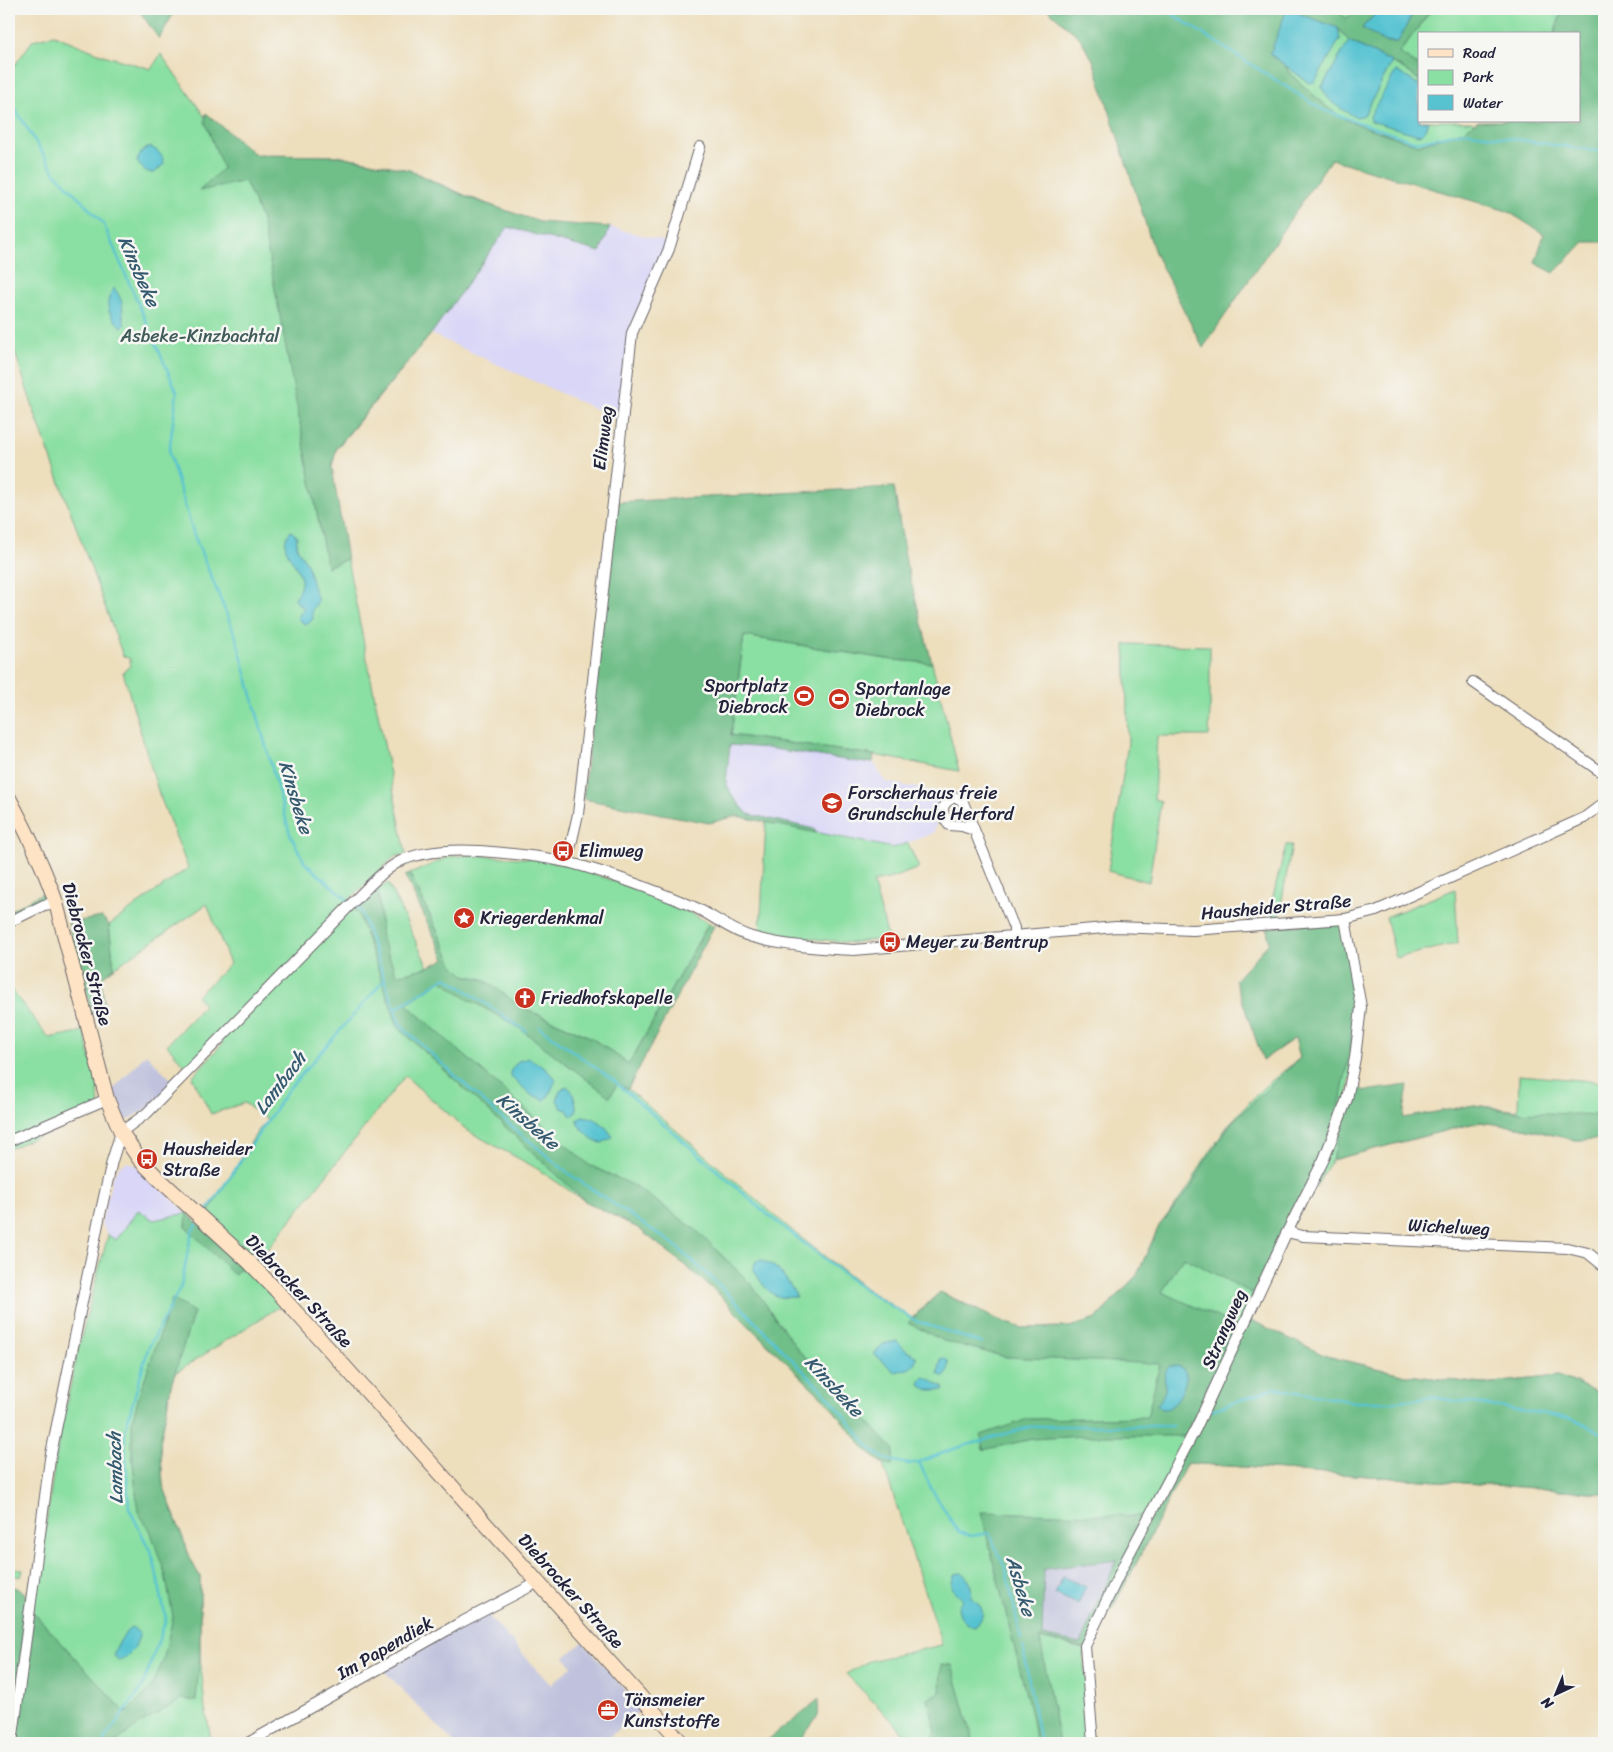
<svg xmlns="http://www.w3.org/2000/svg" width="1613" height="1752" font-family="Sriracha,sans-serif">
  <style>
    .built { fill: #d9d6f7 }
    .industrial { fill: #c0c2dd }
    .green { fill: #8adfa2; stroke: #56806e }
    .forest { fill: #6fbe88; stroke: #487062; fill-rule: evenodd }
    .water { fill: #57c3d1; stroke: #3c7286 }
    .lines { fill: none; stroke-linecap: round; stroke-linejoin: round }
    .stream { stroke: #57c3d1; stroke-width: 2.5 }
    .street-casing { stroke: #696468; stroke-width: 12 }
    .secondary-casing { stroke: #696468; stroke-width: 16 }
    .street { stroke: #fff; stroke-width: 10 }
    .secondary { stroke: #fee4c5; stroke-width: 14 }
    .labels { text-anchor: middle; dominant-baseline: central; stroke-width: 5; stroke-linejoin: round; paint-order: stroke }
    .park-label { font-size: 18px; fill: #415b5a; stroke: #f6f6f2 }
    .street-label { font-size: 18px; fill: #22223b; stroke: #f6f6f2 }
    .poi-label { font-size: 18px; fill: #22223b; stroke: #f6f6f2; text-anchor: start }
    .water-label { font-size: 19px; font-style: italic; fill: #355a70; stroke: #f6f6f2 }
  </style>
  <rect width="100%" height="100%" fill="#f6f6f2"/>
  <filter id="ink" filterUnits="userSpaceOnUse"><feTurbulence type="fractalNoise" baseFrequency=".02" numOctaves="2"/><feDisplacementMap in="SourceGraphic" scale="10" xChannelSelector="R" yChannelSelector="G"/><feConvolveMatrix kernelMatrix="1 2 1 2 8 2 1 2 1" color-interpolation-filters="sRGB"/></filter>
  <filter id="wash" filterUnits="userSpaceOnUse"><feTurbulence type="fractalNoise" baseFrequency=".0096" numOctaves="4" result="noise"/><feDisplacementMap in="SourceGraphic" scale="20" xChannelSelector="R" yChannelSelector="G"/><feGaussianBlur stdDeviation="1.12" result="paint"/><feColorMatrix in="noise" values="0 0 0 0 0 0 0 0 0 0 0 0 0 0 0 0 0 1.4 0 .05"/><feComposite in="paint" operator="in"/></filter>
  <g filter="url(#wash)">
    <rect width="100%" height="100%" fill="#eddebc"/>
    <g class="built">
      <path d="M508 227 599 252 610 227 668 242 631 325 619 420 431 334Z"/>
      <path d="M730 745 767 748 865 763 873 762 886 782 942 793 934 833 893 848 722 813Z"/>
      <path d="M127 1162 134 1164 187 1213 154 1220 116 1241 108 1235 101 1224 112 1179 118 1167Z"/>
    </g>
    <g class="industrial">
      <path d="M146 1054 174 1082 148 1108 123 1123 111 1092Z"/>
      <path d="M1118 1560 1080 1644 1042 1636 1043 1569Z"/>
      <path d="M486 1613 551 1685 572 1666 565 1657 583 1642 641 1709 603 1743H454L383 1670Z"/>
    </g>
    <g class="green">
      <path d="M1335 9H1362L1346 18Z"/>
      <path d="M1432 9H1563L1554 34H1419V66L1399 53Z"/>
      <path d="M1338 28 1349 41 1322 87 1364 115 1392 62 1401 67 1419 80V85L1396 71 1424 132 1428 121H1471L1474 123 1465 130 1418 145 1348 121 1328 108 1289 73 1286 66 1309 83 1340 39Z"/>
      <path d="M54 35 103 55 151 69 161 54 235 160 340 156 409 170 469 197 515 214 431 334 314 476 333 564 347 559 406 854 394 857 349 900 361 911 400 1024 416 1013 405 1003 442 980 453 988 455 987 468 999 525 1029 613 1091 617 1084 628 1089 794 1232 865 1288 912 1318 940 1292 996 1319 1022 1328 1070 1327 1096 1319 1137 1275 1159 1226 1189 1187 1202 1163 1229 1124 1264 1087 1300 1058 1296 1038 1359 1021 1347 1099 1403 1119 1474 1105 1518 1111 1519 1075 1604 1082V1139L1575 1140 1519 1127 1479 1122 1332 1160 1288 1232 1244 1318 1326 1356 1406 1375 1483 1384 1559 1376 1604 1395V1493L1187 1463 1145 1516 1042 1568 1040 1638 1083 1649 1091 1743H896L905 1734 846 1674 869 1661 942 1645 883 1464 868 1452 826 1401 744 1321 720 1295 683 1263 638 1228 585 1201 536 1168 468 1131 405 1076 260 1259 248 1269 282 1305 175 1373 172 1382 160 1442 163 1485 191 1560 200 1577V1655L205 1708 212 1743H15L23 1685 9 1682 33 1612 57 1448 79 1345 108 1235 116 1240 138 1210 154 1220 187 1213 186 1227 195 1235 257 1132 268 1120 244 1103 211 1114 192 1077 223 1043 222 1041 186 1067 167 1045 204 1005 197 996 230 964 207 904 114 968 109 925 188 868 158 791 123 672 130 666V659L123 656 35 414 9 334V54L15 65 33 40Z"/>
      <path d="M744 636 893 660 932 663 959 771 874 755 731 735Z"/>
      <path d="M1125 644 1210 646V710L1209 736H1157L1154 799 1161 801 1149 882 1108 871 1128 743Z"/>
      <path d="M766 822 893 848 908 843 919 868 892 878 873 882 888 938 851 943 760 933Z"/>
      <path d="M1286 845H1292L1279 916H1268Z"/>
      <path d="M469 855 539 859 573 866 667 901 709 923 629 1064 590 1037 519 1006 495 987 482 979 464 975 453 964 410 874 448 857Z"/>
      <path d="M388 883 428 967 397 976 382 940 378 889Z"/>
      <path d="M1455 889 1458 943 1396 958 1386 917Z"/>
      <path d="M9 987 49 1038 84 1031 98 1088 99 1109 9 1149Z"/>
      <path d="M9 1567 23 1570 21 1577 9 1575Z"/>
    </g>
    <g class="forest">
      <path d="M138 9H176L159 39Z"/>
      <path d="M1047 9H1335L1346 18 1362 9H1380L1362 28 1386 42H1397L1415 9H1432L1399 53 1419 66V80L1401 67 1349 41 1338 28 1270 54 1286 66 1289 73 1328 108 1348 121 1418 145 1465 130 1477 121H1579V34H1554L1563 9H1604V242H1584L1554 273 1535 263 1544 234 1507 211 1331 159 1203 348 1155 253 1093 60 1080 38Z"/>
      <path d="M206 113 256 155 340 156 409 170 469 198 540 222 610 227 600 252 508 227 431 334 337 447 332 467 347 559 327 567 262 220 245 181 199 191 223 168 205 122Z"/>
      <path d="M894 487 906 562 932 663 893 660 744 636 731 735 874 755 873 762 865 763 767 748 730 745 726 782 732 796 748 814 814 829 816 833 737 816 709 823 583 799 615 502Z"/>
      <path d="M410 874 453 964 464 975 482 979 495 987 519 1006 590 1037 629 1064 709 923 714 926 628 1089 617 1084 610 1097 518 1027 468 999 442 980 406 1004 589 1165 635 1186 695 1229 751 1284 799 1351 821 1371 894 1450 892 1466 883 1464 868 1452 826 1401 744 1321 720 1295 682 1263 638 1228 585 1201 398 1027 358 913 352 909 378 889 382 940 397 975 428 967 445 959 405 876Z"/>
      <path d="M46 891 50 901 9 918V911Z"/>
      <path d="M102 917 109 925 114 968 101 978 105 1009 92 1015 68 923Z"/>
      <path d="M1343 921 1357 1010 1341 1099 1321 1158 1255 1295 1183 1257 1162 1292 1244 1329 1249 1319 1326 1356 1406 1375 1483 1384 1559 1376 1604 1395V1493L1187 1463 1136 1564 1092 1646 1087 1649 1040 1638 1059 1743H1036L1032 1719 981 1512 1145 1516 1188 1436H1085L1032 1439 983 1450 981 1435 1028 1419 1147 1417 1160 1364 1006 1357 944 1341 908 1323 940 1292 996 1319 1022 1328 1070 1327 1096 1319 1137 1275 1159 1226 1190 1189 1204 1163 1232 1122 1300 1058 1295 1038 1263 1060 1235 980 1269 943 1267 928ZM1117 1560 1080 1644 1042 1636 1044 1569Z"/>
      <path d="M1355 1085 1365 1091 1408 1085 1403 1118 1474 1105 1519 1112 1604 1115V1139L1575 1140 1519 1127 1479 1122 1332 1160Z"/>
      <path d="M187 1213 244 1265 234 1275 186 1227Z"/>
      <path d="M172 1299 194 1312 172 1382 160 1442 163 1485 191 1560 200 1577V1655L196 1701 182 1699 137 1726 115 1743H15L33 1612 126 1713 151 1688 163 1661 173 1617 165 1574 150 1530 138 1512 132 1455V1422L140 1392Z"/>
      <path d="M9 1585 23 1591 27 1599 17 1684 9 1682Z"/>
      <path d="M941 1664 952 1665 974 1743H926L936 1733 928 1699 940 1692Z"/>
      <path d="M819 1699 818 1716 801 1738 800 1743H764Z"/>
    </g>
    <g class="water">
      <path d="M1287 9 1338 28 1340 39 1315 82 1309 83 1270 54Z"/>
      <path d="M1380 9H1415L1398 42H1386L1362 28Z"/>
      <path d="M1349 41 1392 62 1364 115 1357 117C1343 111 1327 102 1322 87Z"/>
      <path d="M1396 71 1419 85V121H1428L1424 132 1419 135 1371 121 1370 116Z"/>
      <path d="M151 147C159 152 163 155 164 164L154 173C146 173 142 168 137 162 140 153 142 149 151 147Z"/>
      <path d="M114 288C127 305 120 308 125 325L121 327C108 314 103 304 114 288Z"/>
      <path d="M291 531 297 536C294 554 306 555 309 570 311 580 314 590 318 601L312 610 313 619 308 624 303 623 297 618 304 608 298 604 295 599C296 594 301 588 301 584 303 565 273 549 291 531Z"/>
      <path d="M529 1058 545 1068 556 1080 548 1097 545 1100 531 1095 511 1076 510 1072 518 1061Z"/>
      <path d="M567 1086 571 1090C574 1096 577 1105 576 1112L571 1116 567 1110 561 1108 557 1100 560 1091Z"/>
      <path d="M582 1116C597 1117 605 1125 613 1137L602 1143 594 1141 578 1125V1119Z"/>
      <path d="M762 1260C781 1268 787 1280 797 1297 792 1297 786 1298 781 1297 768 1296 758 1278 753 1268L756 1261Z"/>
      <path d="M897 1341 903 1348 917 1357 915 1364 908 1369 895 1372 874 1354 883 1344Z"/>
      <path d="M945 1358 948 1361C949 1367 949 1373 944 1377L938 1374 941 1359Z"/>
      <path d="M1170 1366C1173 1366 1179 1366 1181 1367 1194 1374 1178 1403 1169 1408 1167 1409 1164 1409 1161 1409L1157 1405C1160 1401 1164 1395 1165 1390 1166 1381 1161 1373 1170 1366Z"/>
      <path d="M924 1377C931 1379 934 1384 942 1386L944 1390H927L921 1386 920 1381Z"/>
      <path d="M962 1573C971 1580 972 1587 971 1597 984 1607 987 1616 974 1627 963 1623 960 1618 958 1607L963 1600C954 1591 948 1588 955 1574Z"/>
      <path d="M1063 1577 1086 1587 1078 1604 1055 1594Z"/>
      <path d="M132 1627 140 1634 134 1649 124 1659 118 1660 114 1655C115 1648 126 1630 132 1627Z"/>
    </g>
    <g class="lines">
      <g class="stream">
        <path d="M1164 9 1323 110 1416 142 1464 132 1604 152"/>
        <path d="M9 99 55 173 103 223 177 392 169 453 194 535 236 637 290 834 305 863 349 901"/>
        <path d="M354 904 361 911 400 1025 496 1113 569 1174 672 1243 717 1283 828 1396 873 1451 885 1459 908 1464 919 1462 954 1449 1033 1426H1173"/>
        <path d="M395 1009 446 977 526 1031"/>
        <path d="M539 1027 613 1080 768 1215 862 1288 916 1321 981 1343"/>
        <path d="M207 1211 288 1090 385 979"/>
        <path d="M1209 1411 1275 1388 1354 1402H1390L1431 1397 1571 1418 1604 1434"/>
        <path d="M919 1462 931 1488 958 1532 972 1536 989 1533 1006 1570 1021 1639"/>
        <path d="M1023 1647 1040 1743"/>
        <path d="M126 1709 142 1688 166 1619 153 1557 129 1508 124 1434 148 1349 181 1286 192 1231 197 1224"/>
        <path d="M103 1743 105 1738 125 1711"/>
      </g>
    </g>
  </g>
  <g filter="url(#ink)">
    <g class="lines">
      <g class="street-casing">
        <g id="street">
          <path d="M1473 682 1604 774"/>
          <path d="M974 830 962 826 949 825C941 812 939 804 955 797L962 800 1014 928V936"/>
          <path d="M567 862 578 814 632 333 669 249 700 147"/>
          <path d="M9 922 44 905 56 903"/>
          <path d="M9 1141 107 1099"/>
          <path d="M1287 1232 1303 1236 1567 1248 1588 1253 1604 1266"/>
          <path d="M12 1743 50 1459 98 1224 112 1161 121 1132 147 1113 361 894C374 881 388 866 405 859 429 850 455 850 480 851 509 853 538 856 567 862 609 873 652 889 692 906 713 915 730 931 752 937 784 946 821 948 854 950L1116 927 1193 930 1345 919 1376 911 1584 818 1604 803"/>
          <path d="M248 1743 458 1624 531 1586 537 1581"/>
          <path d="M1093 1743 1085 1646 1126 1560 1196 1428 1285 1236 1324 1159 1347 1099 1355 1058 1361 1007 1345 919"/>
        </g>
      </g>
      <g class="secondary-casing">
        <path id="secondary" d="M9 798C27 832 44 866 56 903L107 1099 121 1132 140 1160 157 1177 247 1260 276 1290 682 1743"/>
      </g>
      <use href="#street" class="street"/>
      <use href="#secondary" class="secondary"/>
    </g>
  </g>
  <defs>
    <g id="stadium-disc" transform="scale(1.125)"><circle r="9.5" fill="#c8321e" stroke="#f6f6f2"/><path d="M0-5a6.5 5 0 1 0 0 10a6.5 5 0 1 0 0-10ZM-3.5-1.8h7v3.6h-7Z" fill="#fff"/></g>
    <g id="school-disc" transform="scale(1.125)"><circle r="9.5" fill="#c8321e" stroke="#f6f6f2"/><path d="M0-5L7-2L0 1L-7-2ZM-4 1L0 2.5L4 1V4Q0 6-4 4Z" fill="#fff"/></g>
    <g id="bus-disc" transform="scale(1.125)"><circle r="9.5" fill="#c8321e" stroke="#f6f6f2"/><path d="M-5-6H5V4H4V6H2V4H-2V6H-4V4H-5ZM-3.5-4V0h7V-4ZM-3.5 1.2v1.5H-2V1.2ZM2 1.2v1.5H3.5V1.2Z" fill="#fff"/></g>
    <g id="sight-disc" transform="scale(1.125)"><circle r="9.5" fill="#c8321e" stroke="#f6f6f2"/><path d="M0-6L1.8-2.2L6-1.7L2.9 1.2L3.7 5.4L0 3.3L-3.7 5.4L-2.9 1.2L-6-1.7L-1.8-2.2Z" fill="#fff"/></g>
    <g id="church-disc" transform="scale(1.125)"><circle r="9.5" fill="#c8321e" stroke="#f6f6f2"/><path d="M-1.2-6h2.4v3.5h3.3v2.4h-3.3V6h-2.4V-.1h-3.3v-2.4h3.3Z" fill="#fff"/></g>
    <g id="office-disc" transform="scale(1.125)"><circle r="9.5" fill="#c8321e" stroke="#f6f6f2"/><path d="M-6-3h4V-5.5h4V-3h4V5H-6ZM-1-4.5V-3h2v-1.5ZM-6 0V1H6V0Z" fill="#fff"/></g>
  </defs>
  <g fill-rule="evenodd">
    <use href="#stadium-disc" x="804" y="696"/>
    <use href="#stadium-disc" x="839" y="699"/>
    <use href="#school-disc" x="832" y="803"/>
    <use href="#bus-disc" x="563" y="851"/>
    <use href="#sight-disc" x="464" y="918"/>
    <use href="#bus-disc" x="890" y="942"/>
    <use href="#church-disc" x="525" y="998"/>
    <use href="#bus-disc" x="147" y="1159"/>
    <use href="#office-disc" x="608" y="1710"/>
  </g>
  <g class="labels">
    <g class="park-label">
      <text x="200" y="336">Asbeke-Kinzbachtal</text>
    </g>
    <g class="street-label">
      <text transform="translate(603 438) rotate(-83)">Elimweg</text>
      <text transform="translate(1276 907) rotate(-5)">Hausheider Straße</text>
      <text transform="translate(87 954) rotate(75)">Diebrocker Straße</text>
      <text transform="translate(1449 1227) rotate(3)">Wichelweg</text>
      <text transform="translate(299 1291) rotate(47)">Diebrocker Straße</text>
      <text transform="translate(1224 1329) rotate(-66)">Strangweg</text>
      <text transform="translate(571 1591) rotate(48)">Diebrocker Straße</text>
      <text transform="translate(385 1648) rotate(-30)">Im Papendiek</text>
    </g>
    <g class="poi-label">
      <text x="788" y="686" text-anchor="end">Sportplatz<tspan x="788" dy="21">Diebrock</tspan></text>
      <text x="855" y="689">Sportanlage<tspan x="855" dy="21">Diebrock</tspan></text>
      <text x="848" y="793">Forscherhaus freie<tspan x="848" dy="21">Grundschule Herford</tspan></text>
      <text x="579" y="851">Elimweg</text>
      <text x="480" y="918">Kriegerdenkmal</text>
      <text x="906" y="942">Meyer zu Bentrup</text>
      <text x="541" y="998">Friedhofskapelle</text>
      <text x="163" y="1149">Hausheider<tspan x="163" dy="21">Straße</tspan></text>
      <text x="624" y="1700">Tönsmeier<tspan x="624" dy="21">Kunststoffe</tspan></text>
    </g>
    <g class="water-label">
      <text transform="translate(139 271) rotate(66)">Kinsbeke</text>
      <text transform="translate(296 797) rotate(73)">Kinsbeke</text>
      <text transform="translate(280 1083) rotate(-53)">Lambach</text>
      <text transform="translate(528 1121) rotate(41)">Kinsbeke</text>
      <text transform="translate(834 1386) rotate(47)">Kinsbeke</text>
      <text transform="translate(115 1468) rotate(-92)">Lambach</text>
      <text transform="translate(1021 1586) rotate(74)">Asbeke</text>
    </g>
  </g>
  <rect width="1613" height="1752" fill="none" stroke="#f6f6f2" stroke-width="30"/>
  <rect x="1418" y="32" width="162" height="90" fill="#f6f6f2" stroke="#a1a1a9"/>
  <rect x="1428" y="49" width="25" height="8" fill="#fee4c5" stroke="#a1a1a9"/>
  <text x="1463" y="58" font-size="15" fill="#22223b">Road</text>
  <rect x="1428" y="70" width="25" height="15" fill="#8adfa2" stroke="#a1a1a9"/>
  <text x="1463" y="82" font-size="15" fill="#22223b">Park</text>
  <rect x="1428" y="95" width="25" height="15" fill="#57c3d1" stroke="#a1a1a9"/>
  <text x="1463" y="108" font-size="15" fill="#22223b">Water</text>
  <g transform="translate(1556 1694) rotate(224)" stroke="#f6f6f2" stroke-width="4" paint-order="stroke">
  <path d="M0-4L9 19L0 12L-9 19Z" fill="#22223b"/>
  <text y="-8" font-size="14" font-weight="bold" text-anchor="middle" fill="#22223b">N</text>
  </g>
</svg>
